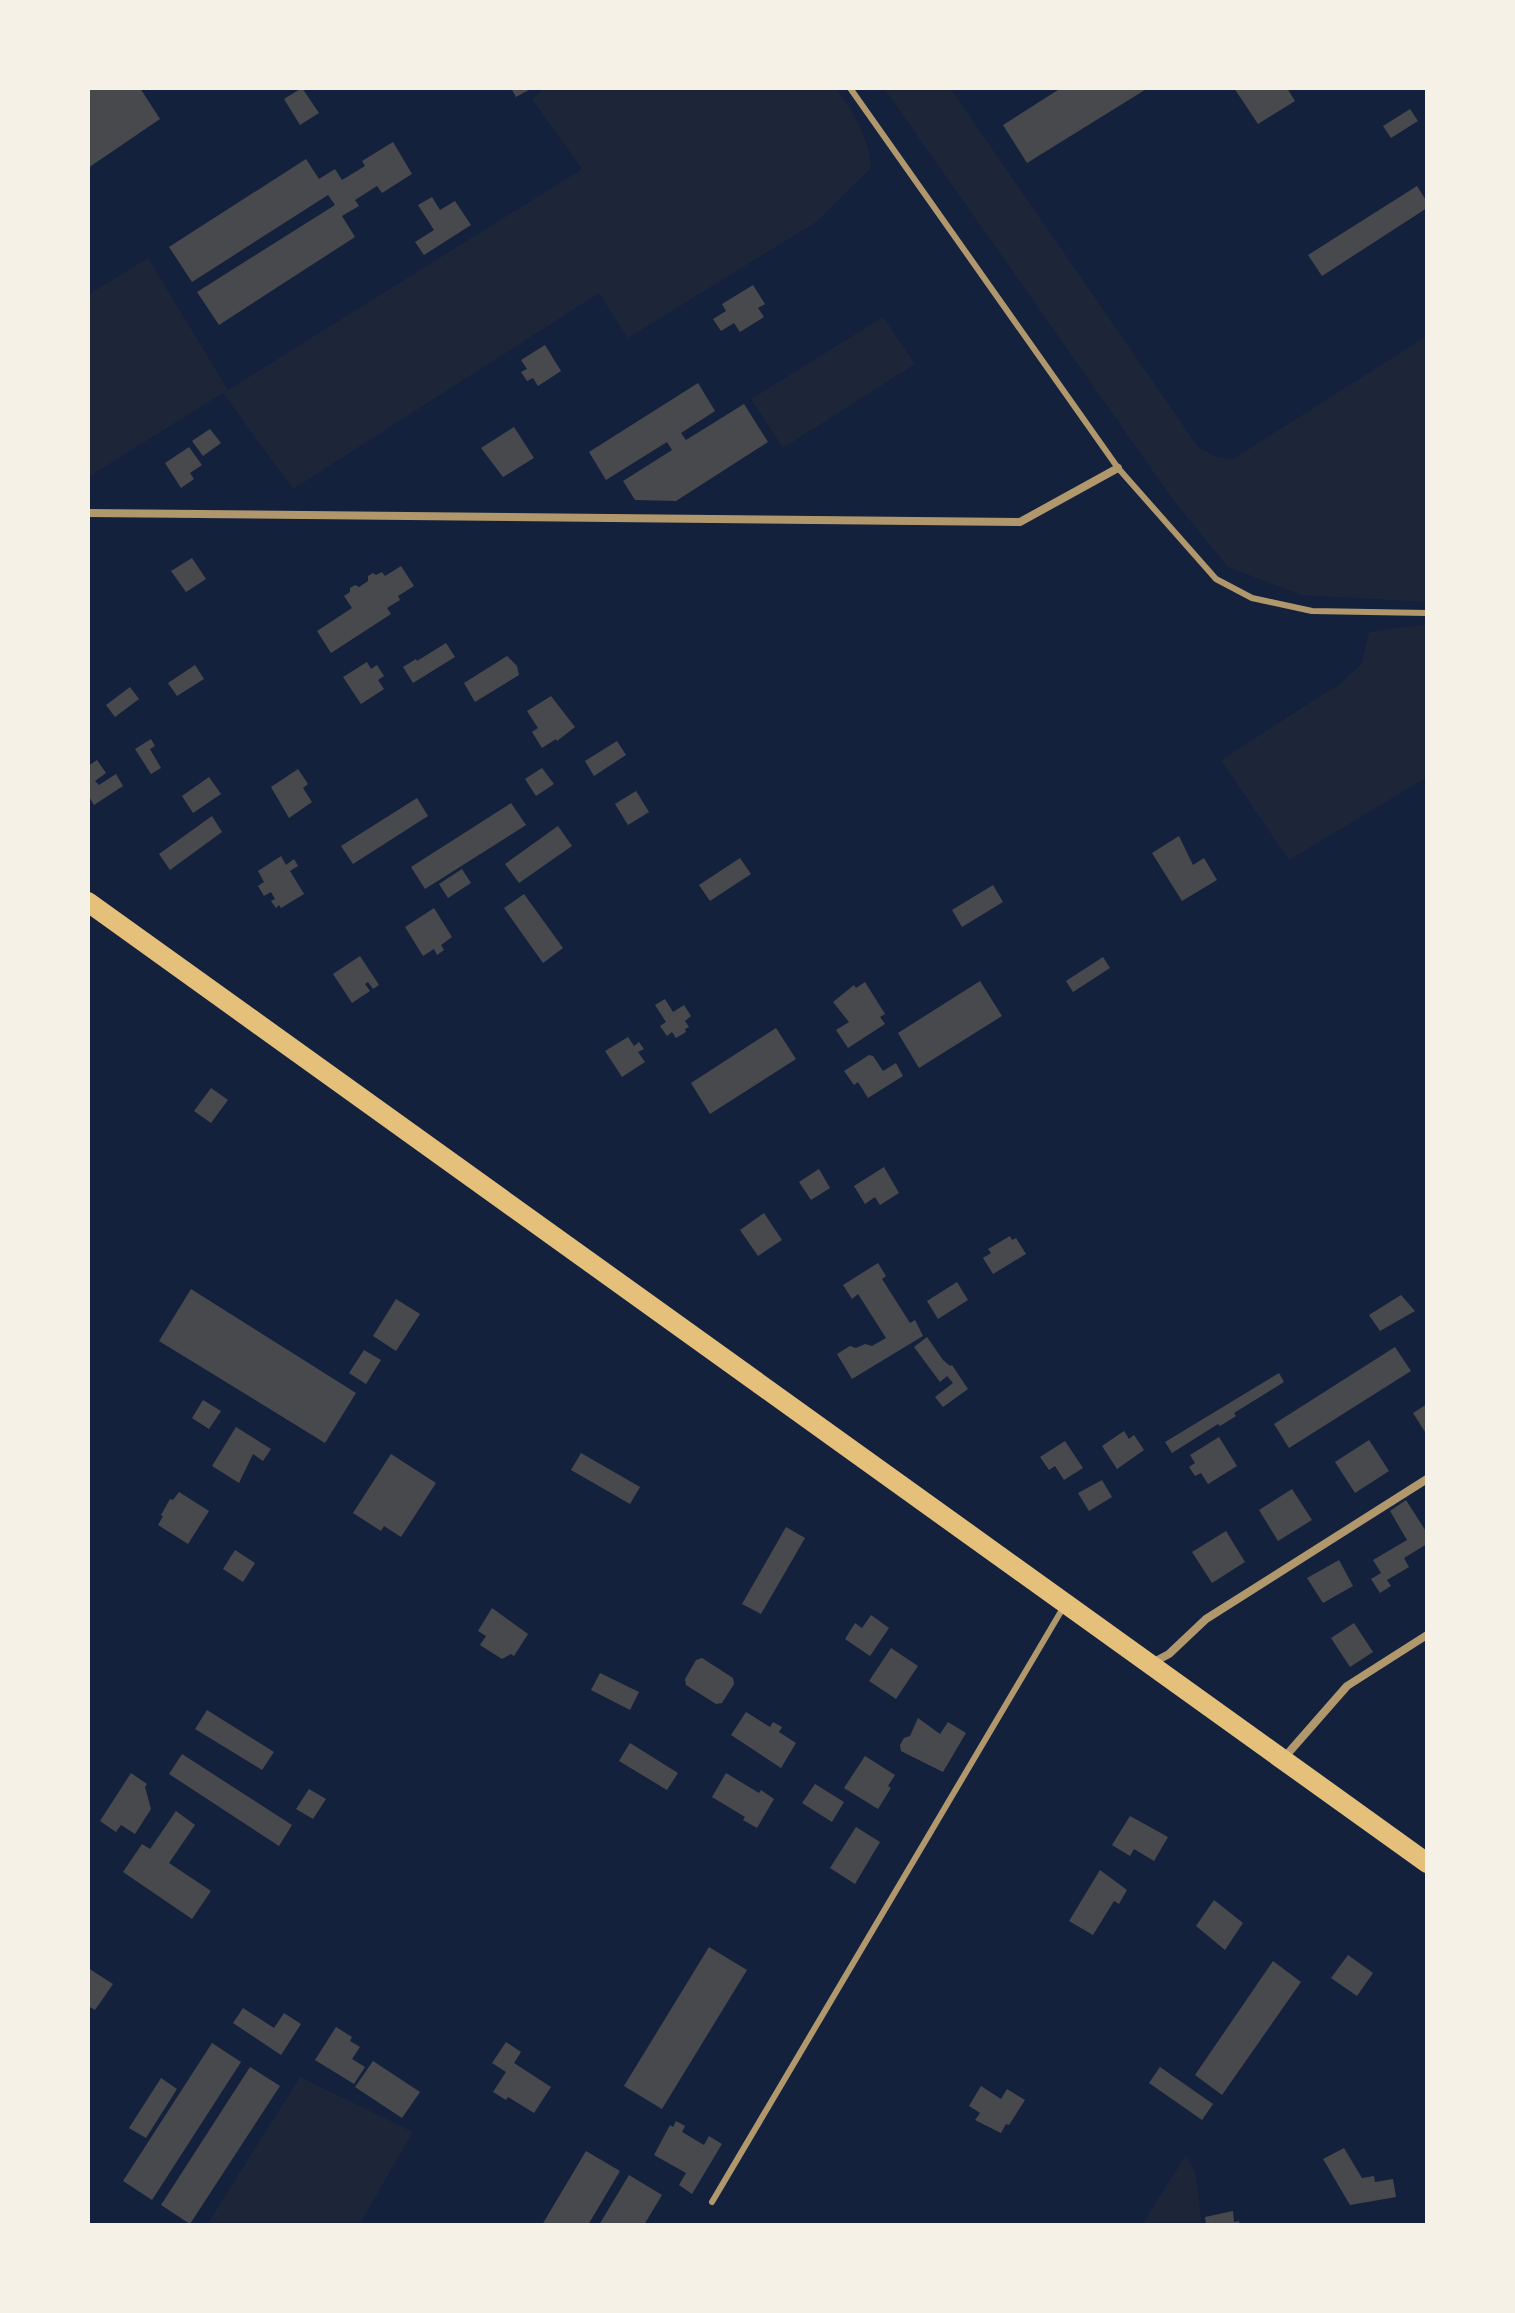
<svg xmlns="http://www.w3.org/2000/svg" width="1515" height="2313" font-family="Arial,sans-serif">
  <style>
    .green { fill: #1d2539 }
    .building { fill: #48494c }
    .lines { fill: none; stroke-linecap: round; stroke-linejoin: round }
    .service { stroke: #b1986c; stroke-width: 6 }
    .minor { stroke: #b1986c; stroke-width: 8 }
    .primary { stroke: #e5c07b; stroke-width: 20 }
  </style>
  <rect width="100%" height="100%" fill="#14213d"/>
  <g class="green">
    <path d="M545 88H836C853 112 870 139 871 168L816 222 628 338 599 293 293 489 223 393 88 477V295L148 258 228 390 582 169 532 99Z"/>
    <path d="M884 88H950L1198 447 1216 457 1233 459 1427 336V602L1301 595 1228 567 1174 501Z"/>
    <path d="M883 317 915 364 783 448 751 399Z"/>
    <path d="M1427 624V777L1289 860 1221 760 1341 683 1362 663 1369 632Z"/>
    <path d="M300 2077 413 2132 359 2225H207Z"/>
    <path d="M1186 2155 1195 2172 1202 2225H1142Z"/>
  </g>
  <g class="building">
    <path d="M88 88H140L160 119 88 168Z"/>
    <path d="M302 88 319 113 300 125 284 99Z"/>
    <path d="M511 88H532L516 97Z"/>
    <path d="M1061 88H1148L1027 163 1003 125Z"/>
    <path d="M1234 88H1287L1295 101 1258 124Z"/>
    <path d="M1410 109 1418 121 1391 138 1383 126Z"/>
    <path d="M393 142 412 174 382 193 377 186 355 200 359 206 342 216 355 237 219 325 197 292 335 205 328 195 192 282 169 247 306 159 319 179 335 169 342 180 365 166 362 161Z"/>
    <path d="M1417 186 1427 202V208L1322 276 1308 255Z"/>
    <path d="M432 197 440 210 455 201 471 225 424 255 415 242 434 230 418 205Z"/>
    <path d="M753 285 765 304 758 308 764 317 740 332 734 323 721 331 713 319 726 311 722 304Z"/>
    <path d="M545 345 561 371 538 386 533 378 527 381 521 372 527 369 521 360Z"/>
    <path d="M698 383 715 411 681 433 686 440 744 404 768 442 676 501 635 500 623 481 672 450 667 442 606 480 589 452Z"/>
    <path d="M514 427 534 458 503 477 481 448Z"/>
    <path d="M210 429 221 443 203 456 192 441Z"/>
    <path d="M189 447 202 465 190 473 194 479 181 488 165 463Z"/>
    <path d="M192 558 206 579 186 592 171 571Z"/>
    <path d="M401 566 414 586 398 596 400 600 387 608 391 614 331 653 317 631 352 608 344 596 350 592V588L355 585 359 587 368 581V576L373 573 376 575 382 572 385 576Z"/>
    <path d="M446 643 455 657 413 683 403 667 416 659 417 661Z"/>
    <path d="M507 656 517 666 519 675 475 702 464 683Z"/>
    <path d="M367 662 371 669 377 665 384 676 378 680 384 689 361 704 343 677Z"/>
    <path d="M195 665 204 679 177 696 168 683Z"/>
    <path d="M130 687 139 699 115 717 106 705Z"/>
    <path d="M551 696 575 727 557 741 556 739 542 748 532 732 538 728 527 711Z"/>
    <path d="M151 739 155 746 150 749 161 768 151 774 135 749Z"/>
    <path d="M617 741 626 755 594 776 585 761Z"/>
    <path d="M97 760 106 773 95 781 99 785 116 774 123 786 94 805 88 795V766Z"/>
    <path d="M542 768 554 784 536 796 525 779Z"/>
    <path d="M298 769 308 784 303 788 312 802 289 818 271 787Z"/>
    <path d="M209 777 221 794 193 813 182 796Z"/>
    <path d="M636 791 649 812 628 825 615 804Z"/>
    <path d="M417 798 428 816 353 864 341 846Z"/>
    <path d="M511 803 526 825 425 889 411 867Z"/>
    <path d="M212 816 222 832 170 870 159 854Z"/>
    <path d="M558 826 572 846 519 883 505 864Z"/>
    <path d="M1179 836 1193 865 1204 858 1217 880 1182 901 1152 853Z"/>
    <path d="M281 856 286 865 294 859 298 866 290 871 304 894 281 908 279 905 276 908 271 901 275 899 271 892 264 896 258 886 264 882 258 871Z"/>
    <path d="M740 858 751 874 710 901 699 885Z"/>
    <path d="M462 869 471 883 448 898 439 884Z"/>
    <path d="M993 885 1003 902 962 927 952 910Z"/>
    <path d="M524 894 563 948 543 963 504 908Z"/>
    <path d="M434 908 452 937 441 945 444 950 437 955 434 949 423 956 405 927Z"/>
    <path d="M360 956 379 985 373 989 368 982 365 984 370 991 352 1003 333 974Z"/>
    <path d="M1103 957 1110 968 1073 992 1066 981Z"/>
    <path d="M980 981 1002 1016 919 1068 898 1033Z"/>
    <path d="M865 982 885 1014 880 1017 885 1024 848 1048 836 1030 849 1022 833 1002 854 985 856 988Z"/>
    <path d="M665 999 673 1012 684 1005 691 1016 685 1021 689 1027 685 1029 686 1032 676 1038 672 1032 667 1036 660 1026 666 1022 655 1005Z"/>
    <path d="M776 1028 796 1059 710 1114 691 1083Z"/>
    <path d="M628 1037 634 1046 639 1042 644 1049 638 1052 645 1062 622 1077 605 1051Z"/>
    <path d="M869 1055 873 1056 883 1071 896 1063 903 1076 868 1098 858 1082 854 1085 844 1071Z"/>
    <path d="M211 1088 228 1100 211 1123 194 1111Z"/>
    <path d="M884 1167 899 1193 880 1205 875 1197 865 1204 854 1186Z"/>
    <path d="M819 1169 830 1188 811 1200 799 1182Z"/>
    <path d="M764 1213 782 1240 758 1256 740 1230Z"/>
    <path d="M1010 1236 1012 1240 1016 1238 1026 1254 993 1274 983 1258 991 1253 988 1249Z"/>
    <path d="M878 1263 886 1276 882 1279 910 1323 915 1320 923 1336 852 1379 837 1354 850 1346 856 1348 865 1344 872 1346 886 1338 858 1294 852 1299 843 1285Z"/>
    <path d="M957 1282 968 1300 938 1319 927 1301Z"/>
    <path d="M191 1289 356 1393 325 1443 159 1341Z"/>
    <path d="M1401 1295 1415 1311 1380 1331 1369 1315Z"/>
    <path d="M396 1299 420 1314 396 1351 373 1336Z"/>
    <path d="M927 1337 943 1360 950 1366 952 1365 968 1389 943 1407 935 1397 953 1383 947 1376 940 1382 914 1347Z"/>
    <path d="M1395 1347 1411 1371 1289 1448 1274 1424Z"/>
    <path d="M364 1350 381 1360 366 1384 349 1373Z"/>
    <path d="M1279 1373 1284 1382 1234 1413 1236 1416 1220 1426 1218 1424 1172 1453 1165 1442Z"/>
    <path d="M203 1400 221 1411 209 1429 192 1418Z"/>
    <path d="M1427 1404V1435L1413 1413Z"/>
    <path d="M236 1427 271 1449 263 1461 253 1454 239 1483 212 1466Z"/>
    <path d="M1124 1431 1129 1439 1134 1435 1144 1450 1117 1469 1102 1446Z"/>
    <path d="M1219 1437 1237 1466 1208 1484 1201 1473 1195 1476 1189 1467 1195 1463 1190 1455Z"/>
    <path d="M1369 1440 1389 1471 1355 1493 1335 1462Z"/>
    <path d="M1065 1441 1083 1468 1064 1480 1055 1466 1049 1470 1040 1457Z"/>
    <path d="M581 1453 640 1487 630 1504 571 1470Z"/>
    <path d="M391 1454 436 1483 401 1537 384 1526 381 1531 353 1513Z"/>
    <path d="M1102 1480 1112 1497 1089 1511 1078 1493Z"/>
    <path d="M1292 1489 1312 1520 1278 1541 1259 1510Z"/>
    <path d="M179 1492 209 1511 188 1544 158 1525 163 1516 161 1515 170 1499 173 1500Z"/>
    <path d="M1406 1500 1427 1533V1544L1404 1558 1409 1567 1387 1580 1391 1586 1380 1593 1371 1579 1381 1573 1373 1560 1407 1540 1390 1511Z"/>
    <path d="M786 1527 805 1538 761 1614 742 1604Z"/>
    <path d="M1226 1531 1245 1562 1212 1583 1192 1552Z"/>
    <path d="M235 1550 255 1563 243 1582 223 1569Z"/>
    <path d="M1339 1560 1353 1586 1323 1603 1307 1578Z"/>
    <path d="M492 1608 528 1634 514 1656 511 1654 502 1659 480 1645 486 1636 478 1631Z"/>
    <path d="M871 1615 889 1628 870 1656 845 1639 855 1623 862 1628Z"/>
    <path d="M1354 1623 1373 1652 1350 1667 1331 1638Z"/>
    <path d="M891 1648 918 1666 896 1699 869 1681Z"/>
    <path d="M702 1658 733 1678 734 1684 722 1703 716 1704 686 1685 685 1679 696 1660Z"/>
    <path d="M600 1673 639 1692 630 1710 591 1690Z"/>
    <path d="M207 1710 274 1752 262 1770 195 1729Z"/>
    <path d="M746 1712 770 1727 773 1722 782 1727 779 1732 796 1743 781 1768 731 1735Z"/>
    <path d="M918 1718 940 1734 948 1722 966 1733 943 1772 901 1751 900 1745 904 1738 910 1736Z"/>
    <path d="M630 1743 678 1773 667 1790 619 1761Z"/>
    <path d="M182 1754 292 1825 279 1846 169 1774Z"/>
    <path d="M865 1756 895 1775 888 1786 891 1788 878 1809 844 1788Z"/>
    <path d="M131 1773 147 1784 145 1787 151 1809 135 1834 121 1825 116 1832 100 1821Z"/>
    <path d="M726 1773 759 1793 761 1790 774 1799 757 1828 743 1820 745 1817 712 1797Z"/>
    <path d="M815 1784 844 1802 832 1822 802 1803Z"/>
    <path d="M309 1789 326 1799 313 1819 296 1809Z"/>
    <path d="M176 1811 195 1825 169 1863 211 1891 192 1919 123 1872 142 1844 150 1849Z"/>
    <path d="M1130 1816 1168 1837 1154 1861 1134 1849 1130 1856 1112 1845Z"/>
    <path d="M856 1827 880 1842 855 1884 830 1868Z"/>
    <path d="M1100 1870 1127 1890 1119 1904 1114 1901 1093 1935 1069 1921Z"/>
    <path d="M1214 1900 1243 1923 1225 1950 1196 1926Z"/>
    <path d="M709 1947 747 1970 662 2109 624 2086Z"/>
    <path d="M1348 1955 1373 1973 1357 1996 1331 1978Z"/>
    <path d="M1273 1961 1301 1982 1222 2095 1195 2075Z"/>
    <path d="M88 1968 113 1984 95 2010 88 2006Z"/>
    <path d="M243 2008 274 2028 284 2013 301 2024 281 2055 233 2023Z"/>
    <path d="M336 2027 352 2037 350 2041 360 2047 352 2059 365 2067 354 2084 315 2060Z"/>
    <path d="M506 2042 521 2052 514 2063 551 2087 534 2113 508 2097 506 2100 493 2092 506 2072 492 2063Z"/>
    <path d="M212 2043 241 2062 152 2200 123 2181Z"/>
    <path d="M373 2061 420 2092 402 2118 355 2087Z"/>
    <path d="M250 2067 280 2086 190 2224 161 2205Z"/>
    <path d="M1160 2067 1213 2104 1202 2120 1149 2083Z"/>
    <path d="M161 2078 177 2089 146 2138 129 2128Z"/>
    <path d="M981 2086 1001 2099 1007 2089 1025 2100 1009 2125 1006 2124 1001 2133 975 2120 980 2113 969 2106Z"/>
    <path d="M676 2121 685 2126 682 2132 704 2145 709 2136 722 2144 692 2194 679 2185 686 2173 654 2155 670 2125 673 2127Z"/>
    <path d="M1344 2148 1362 2178 1374 2176 1375 2182 1393 2179 1396 2197 1350 2205 1323 2159Z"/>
    <path d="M586 2151 620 2171 588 2225H542Z"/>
    <path d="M629 2175 662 2195 644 2225H599Z"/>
    <path d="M1233 2211 1234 2222 1239 2221 1240 2225H1206L1205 2217Z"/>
  </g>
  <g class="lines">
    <g class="service">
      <path d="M850 88 1118 468 1216 579 1252 598 1312 611 1427 613"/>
      <path d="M712 2202 1063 1608"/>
    </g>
    <g class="minor">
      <path d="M88 513 1020 522 1118 468"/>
      <path d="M1152 1663 1169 1654 1206 1619 1427 1479"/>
      <path d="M1283 1759 1347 1686 1427 1635"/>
    </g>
    <path class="primary" d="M88 902 1427 1863"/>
  </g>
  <rect width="1515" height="2313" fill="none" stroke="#f6f1e7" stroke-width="180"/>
</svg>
